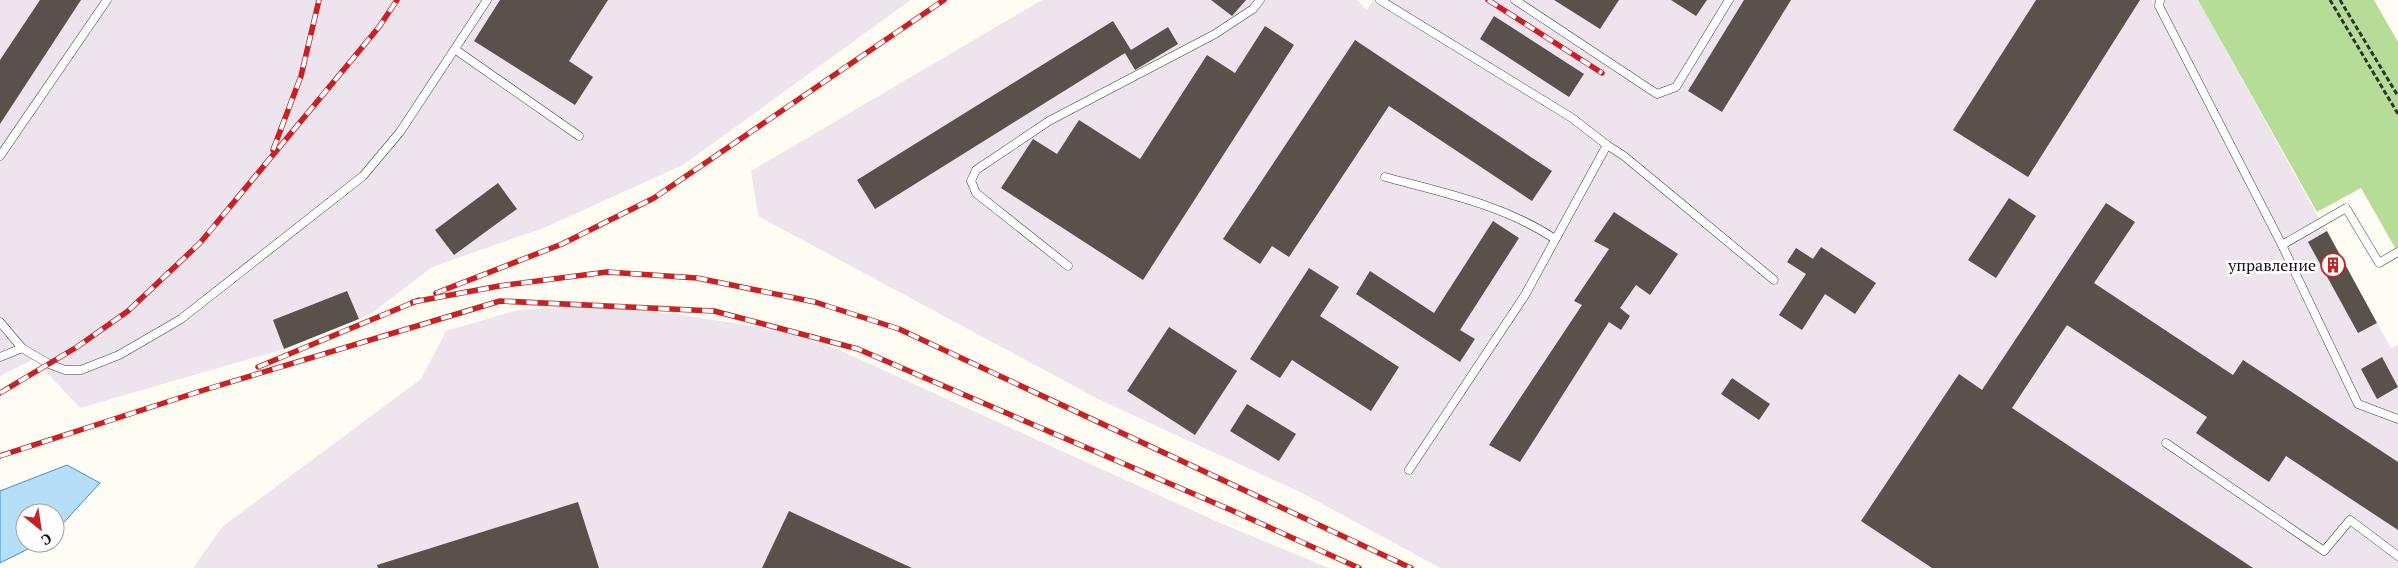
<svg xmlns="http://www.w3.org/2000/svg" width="2398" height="568" font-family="'PT Serif',serif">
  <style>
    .industrial { fill: #eee4ee }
    .forest { fill: #b6dd98 }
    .water { fill: #b5def9; stroke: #3892d3 }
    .building { fill: #59514b }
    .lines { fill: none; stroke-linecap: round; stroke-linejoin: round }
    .service-casing { stroke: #434343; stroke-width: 9 }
    .path { stroke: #323232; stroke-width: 3; stroke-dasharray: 5 2.5; stroke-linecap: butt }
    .service { stroke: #fff; stroke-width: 8 }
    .rail-casing { stroke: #c72124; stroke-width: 5.5 }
    .rail { stroke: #fff; stroke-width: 4; stroke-dasharray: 11; stroke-linecap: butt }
    .labels { text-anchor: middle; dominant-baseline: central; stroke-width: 5; stroke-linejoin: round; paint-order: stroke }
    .poi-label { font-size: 16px; fill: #101010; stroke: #fff; text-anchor: end }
  </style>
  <rect width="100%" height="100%" fill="#fffdf3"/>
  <g class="industrial">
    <path d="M0 0H911L683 165 546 227 432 267 371 314 284 349 80 408 34 359 0 376Z"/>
    <path d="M1042 0H1357L1367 10 1373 0H2198L2391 348 2398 345V568H1440L1304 494 1100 400 758 216 751 171Z"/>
    <path d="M584 306 676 314 759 327 790 334 837 349 1218 522 1329 568H193L223 526 421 379 446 331 518 310Z"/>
  </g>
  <path class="forest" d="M2198 0H2374L2398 42V253L2361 188 2317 212Z"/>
  <path class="water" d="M67 465 100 483 55 532V513H25V543H40L0 563V491Z"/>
  <g class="building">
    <path d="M40 0H81L0 124V60Z"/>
    <path d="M500 0H608L569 61 593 77 575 105 474 41Z"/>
    <path d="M1211 0H1246L1232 16Z"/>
    <path d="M1554 0H1619L1600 29Z"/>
    <path d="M1671 0H1707L1696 16Z"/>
    <path d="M1744 0H1791L1722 112 1688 91Z"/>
    <path d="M2036 0H2140L2028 177 1953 130Z"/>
    <path d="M1494 16 1584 74 1569 97 1480 39Z"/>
    <path d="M1113 21 1131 50 1168 27 1178 44 1135 70 1125 53 875 209 857 180Z"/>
    <path d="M1265 26 1294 45 1143 280 1001 188 1033 139 1057 154 1079 120 1140 159 1207 55 1235 73Z"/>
    <path d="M1355 40 1552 171 1532 201 1389 106 1289 257 1272 246 1260 264 1223 239Z"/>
    <path d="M498 183 517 209 454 255 435 230Z"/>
    <path d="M2009 198 2036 216 1996 278 1968 260Z"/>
    <path d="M2106 203 2135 222 2094 283 2233 375 2243 360 2398 462V530L2286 456 2269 482 2196 433 2207 417 2067 325 2012 408 2253 568H1932L1861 521 1959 374 1982 390Z"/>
    <path d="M1614 212 1678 254 1650 295 1636 285 1620 308 1630 316 1621 330 1609 322 1520 462 1489 445 1582 305 1574 301 1609 249 1594 241Z"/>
    <path d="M1493 221 1519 238 1460 330 1475 339 1460 362 1356 294 1370 271 1434 313Z"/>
    <path d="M2327 231 2377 323 2358 333 2308 242Z"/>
    <path d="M1821 247 1876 283 1855 314 1825 294 1802 330 1779 315 1806 274 1787 262 1796 248 1813 259Z"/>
    <path d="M1309 268 1339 287 1320 316 1399 367 1371 411 1292 360 1280 378 1250 359Z"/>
    <path d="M347 291 359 319 284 349 273 320Z"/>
    <path d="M1169 327 1237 371 1195 435 1127 391Z"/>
    <path d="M2382 357 2398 387 2377 399 2361 369Z"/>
    <path d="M1732 378 1770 404 1759 420 1721 394Z"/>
    <path d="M1247 404 1296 434 1279 461 1230 431Z"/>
    <path d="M578 502 599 568H378L377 565Z"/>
    <path d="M789 511 912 568H762Z"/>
  </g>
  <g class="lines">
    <g class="service-casing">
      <g id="service">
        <path d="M1380 0 1572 118 1607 145 1525 295 1409 470"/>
        <path d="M1515 0 1657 94 1676 87 1729 0"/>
        <path d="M2160 0 2159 6 2282 245 2358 404 2398 419"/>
        <path d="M456 50 579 136"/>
        <path d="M1607 145 1624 156 1774 280"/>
        <path d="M0 156 107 0"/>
        <path d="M1385 177C1444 193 1504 205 1555 239"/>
        <path d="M2282 245 2346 208 2379 263 2398 252"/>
        <path d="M1068 266 976 193 971 181 976 170 1049 121 1215 34 1253 9 1260 0"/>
        <path d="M0 322 22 348"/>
        <path d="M0 357 22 348 49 364 65 370H81L119 355 181 319 363 176 400 132 487 0"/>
        <path d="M2166 443 2324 551 2350 520 2398 556"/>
      </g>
    </g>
    <g class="path">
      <path d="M2330 0 2398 114"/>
      <path d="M2340 0 2398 96"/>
    </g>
    <use href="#service" class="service"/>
    <g class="rail-casing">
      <g id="rail">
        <path d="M1488 0 1602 73"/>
        <path d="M273 150 301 76 319 0"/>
        <path d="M436 293 562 244 654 198 944 0"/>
        <path d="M413 302 499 286 607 272 697 278 815 302 899 329 1411 568"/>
        <path d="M258 367 419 300"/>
        <path d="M0 393 77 347 128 311 200 243 379 27 397 0"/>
        <path d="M0 456 204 390 500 301 714 311 858 349 1231 510 1359 568"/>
      </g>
    </g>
    <use href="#rail" class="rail"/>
  </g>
  <defs>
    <g id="building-ring" transform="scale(1.25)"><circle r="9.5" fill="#fff" stroke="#c72124" stroke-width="1.5"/><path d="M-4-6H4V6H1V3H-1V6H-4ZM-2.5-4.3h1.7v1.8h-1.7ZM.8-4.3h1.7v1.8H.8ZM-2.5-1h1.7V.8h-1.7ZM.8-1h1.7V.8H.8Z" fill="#c72124"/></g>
  </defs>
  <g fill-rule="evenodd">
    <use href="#building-ring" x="2333" y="265"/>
  </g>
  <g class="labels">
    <g class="poi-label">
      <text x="2316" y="265">управление</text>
    </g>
  </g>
  <g transform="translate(40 528) rotate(150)"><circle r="24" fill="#ffffff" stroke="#9f9f9f"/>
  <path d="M0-4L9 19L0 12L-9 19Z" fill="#c72124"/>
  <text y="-8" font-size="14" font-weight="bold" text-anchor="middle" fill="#101010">С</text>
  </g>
</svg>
